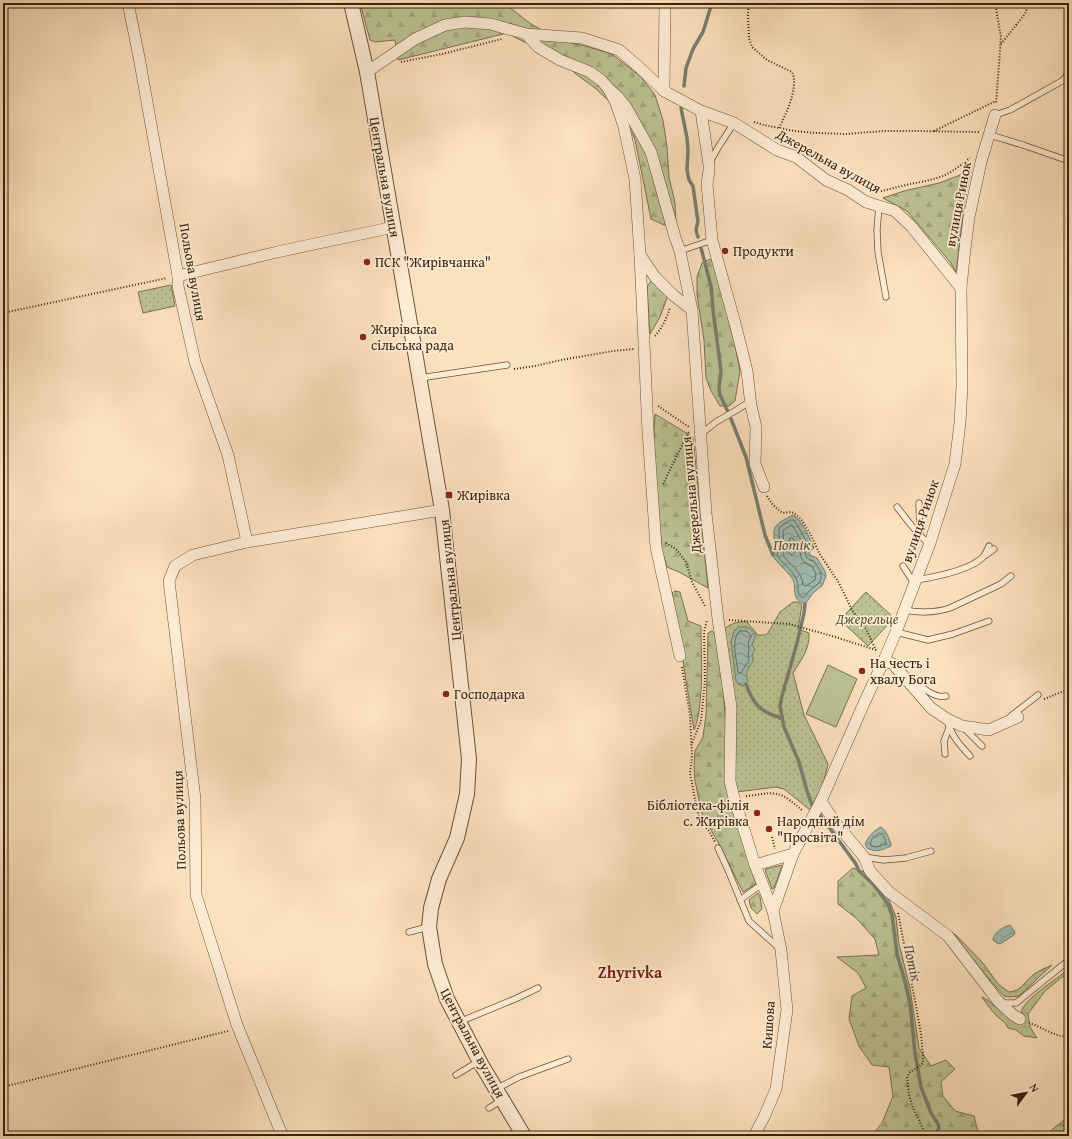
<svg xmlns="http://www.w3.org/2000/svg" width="1072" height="1139" font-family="'Gentium Book Plus',serif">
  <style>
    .grass { fill: url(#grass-dots); stroke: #7c724e }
    .forest { fill: url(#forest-firs); stroke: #7c724e }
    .wetland { fill: url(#wetland-marsh); stroke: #7c724e }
    .pitch { fill: #bcc393; stroke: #7c724e }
    .water { fill: url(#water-waves); stroke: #777f6f }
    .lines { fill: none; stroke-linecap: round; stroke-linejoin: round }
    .shore { stroke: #6d6f5e; stroke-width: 1 }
    .stream { stroke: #777f6f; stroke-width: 3.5 }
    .service-casing { stroke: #6b5136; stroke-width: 7 }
    .minor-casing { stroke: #6b5136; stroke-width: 12 }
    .tertiary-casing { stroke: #6b5136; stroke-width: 16 }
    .path { stroke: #3b2109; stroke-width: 2; stroke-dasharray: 1 2; stroke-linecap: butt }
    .service { stroke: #fdecd4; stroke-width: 5.5 }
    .minor { stroke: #fdecd4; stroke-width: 11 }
    .tertiary { stroke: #fdecd4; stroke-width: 14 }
    .poi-dot { fill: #8f2418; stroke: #fdecd4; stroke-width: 1.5 }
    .labels { text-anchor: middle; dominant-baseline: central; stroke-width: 3.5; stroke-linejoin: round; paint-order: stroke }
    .street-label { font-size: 14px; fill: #3b2109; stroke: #fdecd4 }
    .poi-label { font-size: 14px; fill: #3b2109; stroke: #fdecd4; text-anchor: start }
    .park-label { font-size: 14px; font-style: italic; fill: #625232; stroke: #fdecd4 }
    .water-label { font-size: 15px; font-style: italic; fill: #59503c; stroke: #fdecd4 }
    .quarter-label { font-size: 16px; font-weight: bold; fill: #7a1f14; stroke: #fdecd4 }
  </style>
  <defs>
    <pattern id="grass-dots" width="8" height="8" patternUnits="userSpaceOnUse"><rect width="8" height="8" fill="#bcc393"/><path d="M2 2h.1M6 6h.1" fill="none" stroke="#a2a77d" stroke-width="1.8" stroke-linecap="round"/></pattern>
    <pattern id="forest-firs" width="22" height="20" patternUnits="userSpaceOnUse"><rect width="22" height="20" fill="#bcc393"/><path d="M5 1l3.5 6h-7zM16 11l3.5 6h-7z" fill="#a2a77d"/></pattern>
    <pattern id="wetland-marsh" width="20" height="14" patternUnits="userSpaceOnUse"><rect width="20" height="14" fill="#bcc393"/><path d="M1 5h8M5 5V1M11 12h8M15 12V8" fill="none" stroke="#a2a77d"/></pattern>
    <pattern id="water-waves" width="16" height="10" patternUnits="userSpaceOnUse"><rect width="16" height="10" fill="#9fbdb3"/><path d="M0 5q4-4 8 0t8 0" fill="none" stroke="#839990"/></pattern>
  </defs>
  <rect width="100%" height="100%" fill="#fce1bd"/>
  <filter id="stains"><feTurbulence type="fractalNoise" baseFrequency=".005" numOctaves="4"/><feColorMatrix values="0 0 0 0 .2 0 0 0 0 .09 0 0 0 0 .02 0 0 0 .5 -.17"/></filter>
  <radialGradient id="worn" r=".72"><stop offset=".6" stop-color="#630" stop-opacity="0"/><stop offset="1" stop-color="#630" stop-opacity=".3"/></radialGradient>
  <g class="grass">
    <path d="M171 285 175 306 143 313 138 292Z"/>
    <path d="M866 592 894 618 868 646 840 620Z"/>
    <path d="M793 602H798L802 605 798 629 809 633C810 649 801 660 793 673L804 715 828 764 823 785 810 810 784 789 776 787 737 792 735 785 724 629C732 623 738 621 747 622L758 635H765L768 633 780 612Z"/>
    <path d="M782 865V866L774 888 772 889 765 870 766 869Z"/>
  </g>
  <g class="forest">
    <path d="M360 3H504L531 24 562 41 585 46 612 54 640 76 655 95 663 120 667 147 669 177 675 203 676 223 664 225 651 219 635 140 624 115 595 88 576 74 555 56 535 44 524 42 507 33 398 60 395 40 375 42 370 40Z"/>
    <path d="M971 171 965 199 956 272 950 262 907 211 883 198 904 191 939 183Z"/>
    <path d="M710 259 714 264 733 336 740 371 735 401 729 406H720L711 391 706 378 704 340 697 295V277L702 263Z"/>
    <path d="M651 281 657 283 669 293 660 317 650 334 647 287Z"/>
    <path d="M655 414 693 437 708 588 679 572 667 567 662 551 653 453Z"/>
    <path d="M675 591 680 592 688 621 701 626C701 652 703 677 700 702 699 712 698 721 694 730L672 593Z"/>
    <path d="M712 631 715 634 722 676 732 808 756 884 743 892 719 844 702 814 695 781 694 767 695 751 703 737 706 715 708 633Z"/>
    <path d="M853 868 865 872 889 900 896 917 899 944 910 988 919 1048 931 1066 946 1060 955 1069 941 1082 943 1096 955 1111 974 1116 979 1136H849L851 1134 874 1133 882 1123 893 1096 889 1067 872 1065 859 1046 849 1019 852 996 866 988 858 973 837 957 879 955 875 939 856 918 838 904V881Z"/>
    <path d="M758 893 760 897 762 909 757 914 751 908 749 900Z"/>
    <path d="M1069 1116V1136H1044L1068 1117Z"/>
  </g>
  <g class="wetland">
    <path d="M947 931 956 935 982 962 999 985 1009 992C1022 991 1024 982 1034 974 1040 970 1046 968 1052 965L1019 996 1010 997 1004 996Z"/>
    <path d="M1064 973 1066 974 1045 991 1028 1014 1030 1027 1037 1038 1024 1036 1016 1030 1008 1028C1004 1020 1004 1023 999 1018 992 1012 987 1004 982 997 988 999 992 1006 999 1007L1021 1023C1021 1019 1021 1014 1022 1010 1025 1000 1054 980 1064 973Z"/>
  </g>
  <path class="pitch" d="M828 665 857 679 836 727 806 714Z"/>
  <g class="water">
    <path d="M793 515C802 519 810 539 814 548L809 552 810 555 817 558 825 571 826 576 822 586 813 593 806 603 805 604C789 599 798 587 792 578 786 570 778 564 773 556L774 550V531L775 527 780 522Z"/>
    <path d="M739 627C747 626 751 628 756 635L754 640 752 644 755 650C752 654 752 656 753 661 749 668 744 672 748 681L743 686 738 684 736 681 731 642 734 631Z"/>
    <path d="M881 827C887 831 889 839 891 844V846C882 850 876 853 867 848L865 844C868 837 874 830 881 827Z"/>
    <path d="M1010 925 1015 932 1014 935 1000 944 997 943 993 940C993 933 1003 927 1010 925Z"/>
  </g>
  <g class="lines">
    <g class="shore">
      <path d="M791 520H794L798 526 808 545 805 552 806 557 810 560 814 561 821 572V579L819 583 810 590 803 598C795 594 800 585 796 578 792 569 782 564 777 555L779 547V529L782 525Z"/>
      <path d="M790 526H792L794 528 803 544 800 552 801 558 804 562 812 566 816 574 815 580 806 586 803 585C802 571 790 565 783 555L784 547 783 531Z"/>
      <path d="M790 538H793C796 543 797 551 792 556L789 553Z"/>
      <path d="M740 631H747L751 636 748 643 749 650 748 655 749 661 743 669 742 672 740 673 738 672C737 661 730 638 740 631Z"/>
      <path d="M880 833C883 834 886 840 886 844L877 847 871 846 870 844 872 839Z"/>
    </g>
    <g class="stream">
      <path d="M684 86 686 68 693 49 703 32 712 3"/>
      <path d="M681 108 687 138 688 150 687 170 689 180 693 186 697 215 698 221 696 230 698 237"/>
      <path d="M701 248 711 286 713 310 721 371 719 387 720 395 728 412"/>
      <path d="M731 419 746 457 765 535 773 555"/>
      <path d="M805 604 804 613 797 643 782 696 780 706 784 727 799 762 807 791 812 805"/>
      <path d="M746 684C754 706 760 711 781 718"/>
      <path d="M820 815 856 864 859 871 873 884 888 904 892 915 897 954 904 978 910 1003 915 1053 921 1087 931 1113 938 1124 939 1128 935 1136"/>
    </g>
    <g class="service-casing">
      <g id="service">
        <path d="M995 115 1010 110 1062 81 1069 73"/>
        <path d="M990 135 1023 145 1069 161"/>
        <path d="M710 162 719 146 734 123"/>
        <path d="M879 206 877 230 878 252 886 297"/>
        <path d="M680 251 712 240"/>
        <path d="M420 378 507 365"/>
        <path d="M701 434 716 422 740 408 750 401"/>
        <path d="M919 503 920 535"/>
        <path d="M897 507 911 525 929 545"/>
        <path d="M986 555 994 549"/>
        <path d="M903 566 914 583"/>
        <path d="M916 580C935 577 966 571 981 559 985 556 987 550 989 546"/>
        <path d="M904 610C920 613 935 613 950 608L1001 584 1011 576"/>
        <path d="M896 632 928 640 953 634 989 621"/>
        <path d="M909 677C919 684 933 699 946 696"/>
        <path d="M1011 716 1038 695"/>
        <path d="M947 720C952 737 959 744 970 756"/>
        <path d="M964 728 982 746"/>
        <path d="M945 754 944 741 949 728"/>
        <path d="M718 848 728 870 749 921 779 948"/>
        <path d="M864 857 884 860 906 858 931 851"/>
        <path d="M740 900 762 884"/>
        <path d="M409 932 428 927"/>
        <path d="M1002 1003H1016L1069 960"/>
        <path d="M459 1022 515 999 538 988"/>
        <path d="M456 1075 479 1061"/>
        <path d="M496 1089 519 1077 568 1059"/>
        <path d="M489 1108 502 1100"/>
      </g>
    </g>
    <g class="minor-casing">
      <g id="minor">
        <path d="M128 3 139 57 178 276V286L195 362 228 455 247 542"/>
        <path d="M526 34 538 47 560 60 590 72 602 81 608 88 616 103 624 127 635 179 640 255 648 431 656 547 680 656"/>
        <path d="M367 72 415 39 445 25 465 22 491 24 526 34 582 38 619 50 639 67 664 91 701 111 734 123 777 150 796 157 826 180 848 190 866 202 895 211 911 226 961 288"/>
        <path d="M608 88 617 96 626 107 651 152 675 237 680 251 692 310 706 513 718 619 731 707 730 781 733 794 755 865 773 911 781 950 787 1010 776 1089 764 1117 754 1136"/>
        <path d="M664 91 665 3"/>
        <path d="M701 111 709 165V170L707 184 712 240 736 327 747 371 751 406 756 427 755 464 764 487"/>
        <path d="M640 255 655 277 673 295 692 310"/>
        <path d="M178 276 277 252 394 227"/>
        <path d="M884 660 893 664 931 708 947 719 962 726 989 730 1018 717"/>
        <path d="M821 801 834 821 864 857 870 871 889 892 948 936 998 1001 1013 1015 1020 1019"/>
        <path d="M755 865 793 854"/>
        <path d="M773 911 793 854 821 801 865 701 884 660 896 632 930 543 955 464 960 423 962 386 961 288 964 257 969 217 981 162 995 115"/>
        <path d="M284 1136 280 1130 237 1025 196 895 195 799 169 581 175 566 193 555 247 542 442 510"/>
      </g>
    </g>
    <g class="tertiary-casing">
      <path id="tertiary" d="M351 3 367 72 442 510 469 759 467 794 457 838 439 879 431 908 429 927 435 964 447 999 481 1064 524 1136"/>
    </g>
    <g class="path">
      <path d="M749 3 748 15 749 38 752 47 767 60 792 72C799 87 786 114 779 128"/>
      <path d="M995 3 1001 37 996 104"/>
      <path d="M1001 44 1025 14 1029 3"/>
      <path d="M401 62 442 54 502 39"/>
      <path d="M754 122 764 125 794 131 817 133 846 134 884 131H916L979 132"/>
      <path d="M934 131 996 101"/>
      <path d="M875 192C884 191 893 188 902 186 917 182 933 181 947 174 955 170 963 163 970 158"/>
      <path d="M3 313 167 278"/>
      <path d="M655 336C662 328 667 318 670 307"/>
      <path d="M514 369 535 366 561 360 613 351 634 349"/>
      <path d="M658 406 689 427"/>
      <path d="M663 484 688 433 690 431"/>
      <path d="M767 496 773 505 780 511 783 513 791 512 794 513 801 519 811 535 819 553 839 583 852 610 866 629 876 650"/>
      <path d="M666 543 676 549 686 562 692 582 705 606"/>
      <path d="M729 620 789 624 832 636 876 650"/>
      <path d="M682 667 690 715 692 757 690 773 693 788 697 811 702 823 709 831 715 842"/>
      <path d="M1044 699 1069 689"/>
      <path d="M692 743 701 721 705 681 704 632 707 620"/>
      <path d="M746 796C761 795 775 789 788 799 794 803 798 807 803 811"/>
      <path d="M772 837 775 849"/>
      <path d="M898 913 916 1006 921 1034 923 1055V1063L920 1066 910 1072 907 1077 909 1095 913 1108 924 1131V1136"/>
      <path d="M1029 1023C1042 1027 1055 1037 1069 1037"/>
      <path d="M3 1087 228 1031"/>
    </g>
    <use href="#service" class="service"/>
    <use href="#minor" class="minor"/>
    <use href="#tertiary" class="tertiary"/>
  </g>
  <g class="poi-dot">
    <circle cx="725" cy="251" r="4"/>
    <circle cx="367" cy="262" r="4"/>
    <circle cx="363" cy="337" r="4"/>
    <rect x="445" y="491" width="8" height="8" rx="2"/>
    <circle cx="862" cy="671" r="4"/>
    <circle cx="446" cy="694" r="4"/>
    <circle cx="757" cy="813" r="4"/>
    <circle cx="769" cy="829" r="4"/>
  </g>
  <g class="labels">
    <g class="street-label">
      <text transform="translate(829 161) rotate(29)">Джерельна вулиця</text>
      <text transform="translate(385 177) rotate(80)">Центральна вулиця</text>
      <text transform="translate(958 204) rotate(-79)">вулиця Ринок</text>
      <text transform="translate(193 272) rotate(80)">Польова вулиця</text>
      <text transform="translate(691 495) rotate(-95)">Джерельна вулиця</text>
      <text transform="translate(920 521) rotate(-71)">вулиця Ринок</text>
      <text transform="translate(450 580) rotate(-96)">Центральна вулиця</text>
      <text transform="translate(179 820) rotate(-92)">Польова вулиця</text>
      <text transform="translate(768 1025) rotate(-86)">Кишова</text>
      <text transform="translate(473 1043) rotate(62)">Центральна вулиця</text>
    </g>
    <g class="poi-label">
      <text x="733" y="251">Продукти</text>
      <text x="375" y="262">ПСК "Жирівчанка"</text>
      <text x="371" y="329">Жирівська<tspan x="371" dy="16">сільська рада</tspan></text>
      <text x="457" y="495">Жирівка</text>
      <text x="870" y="663">На честь і<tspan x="870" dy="16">хвалу Бога</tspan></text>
      <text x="454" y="694">Господарка</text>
      <text x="749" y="805" text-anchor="end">Бібліотека-філія<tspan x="749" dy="16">с. Жирівка</tspan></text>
      <text x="777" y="821">Народний дім<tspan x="777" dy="16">"Просвіта"</tspan></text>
    </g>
    <g class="park-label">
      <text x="867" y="619">Джерельце</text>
    </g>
    <g class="water-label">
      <text x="792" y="544">Потік</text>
      <text transform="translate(913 963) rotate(77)">Потік</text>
    </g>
    <g class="quarter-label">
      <text x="630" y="972">Zhyrivka</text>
    </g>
  </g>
  <rect width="1072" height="1139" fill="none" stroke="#fce1bd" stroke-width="16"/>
  <rect x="4" y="4" width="1064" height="1131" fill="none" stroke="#3b2109" stroke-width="2"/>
  <rect x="8" y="8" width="1056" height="1123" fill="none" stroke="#3b2109"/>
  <g transform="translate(1026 1093) rotate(58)" stroke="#fdecd4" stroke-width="3" paint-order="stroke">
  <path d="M0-3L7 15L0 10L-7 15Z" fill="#3b2109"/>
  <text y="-6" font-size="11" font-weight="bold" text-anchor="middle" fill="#3b2109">N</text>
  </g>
  <rect width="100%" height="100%" filter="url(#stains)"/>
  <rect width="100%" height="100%" fill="url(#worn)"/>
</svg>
